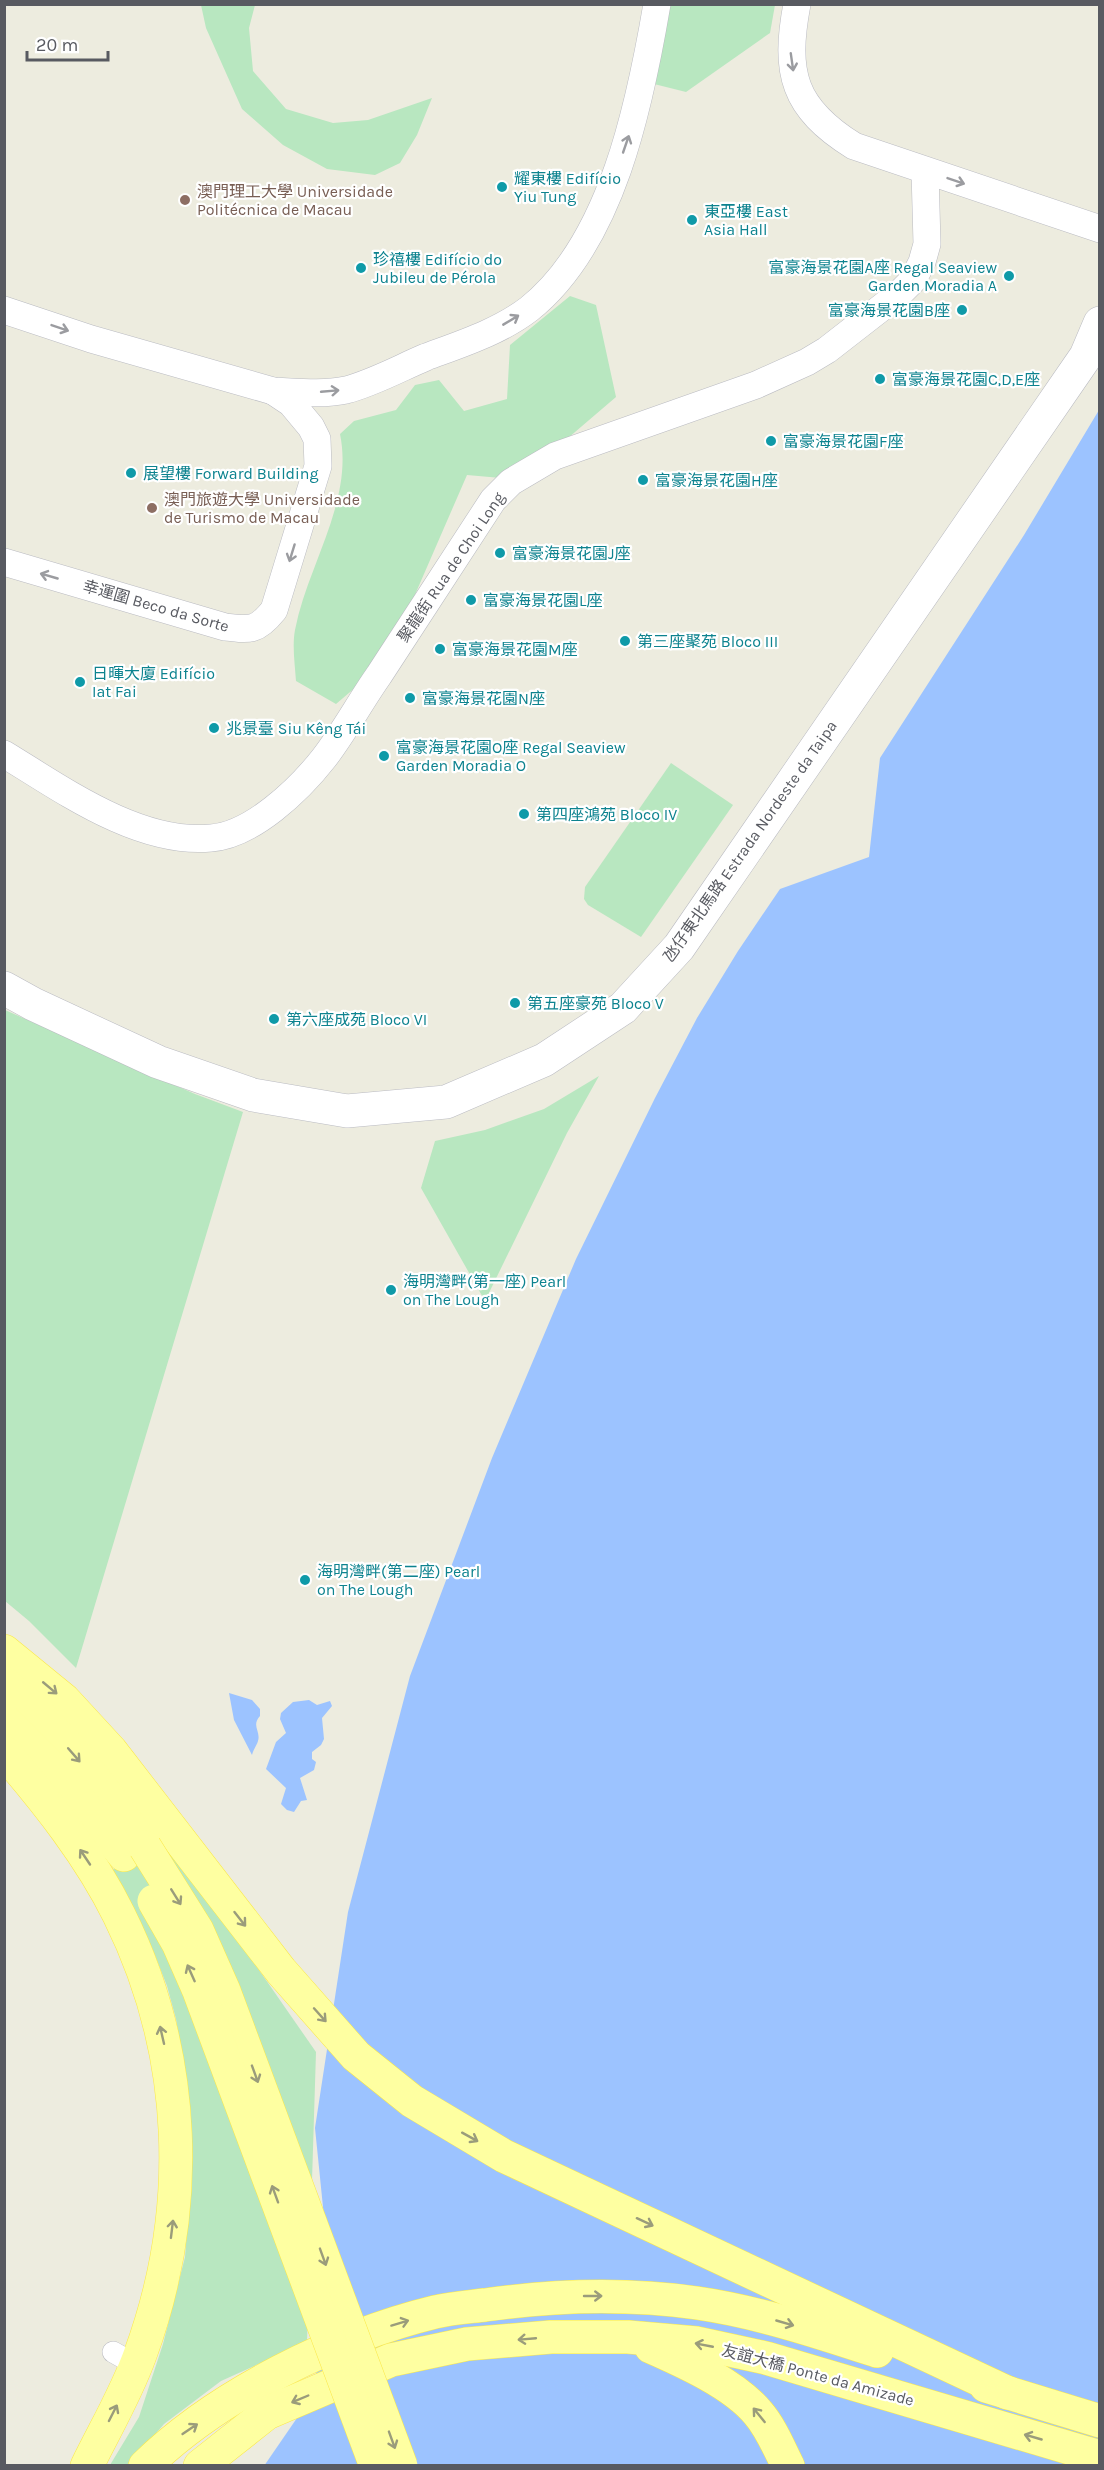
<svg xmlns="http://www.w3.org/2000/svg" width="1104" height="2470" font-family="Karla,'Noto Sans SC',sans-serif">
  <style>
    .green { fill: #b8e7c0 }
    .water { fill: #9cc3ff }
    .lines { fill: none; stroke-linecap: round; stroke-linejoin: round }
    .pedestrian-casing { stroke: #babbc2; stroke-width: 22 }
    .minor-casing { stroke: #babbc2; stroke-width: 28 }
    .tertiary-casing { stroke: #babbc2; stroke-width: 34 }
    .primary-casing { stroke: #fbe849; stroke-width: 34 }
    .pedestrian { stroke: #fff; stroke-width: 21 }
    .minor { stroke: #fff; stroke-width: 27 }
    .tertiary { stroke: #fff; stroke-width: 33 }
    .primary { stroke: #feffa1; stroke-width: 33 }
    .primary-bridge-casing { stroke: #fbe849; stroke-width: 34; stroke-linecap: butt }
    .primary-bridge { stroke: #feffa1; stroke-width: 33 }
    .oneway { stroke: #9b9ca0 }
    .oneway2 { stroke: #9a9c7b }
    .culture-dot { fill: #0f9aa8; stroke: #fff; stroke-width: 2 }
    .education-dot { fill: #8d6e63; stroke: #fff; stroke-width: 2 }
    .labels { text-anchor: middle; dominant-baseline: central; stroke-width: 4.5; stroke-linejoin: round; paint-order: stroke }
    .culture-label { font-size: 16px; fill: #0d838f; stroke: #fff; text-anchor: start }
    .education-label { font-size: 16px; fill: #785e54; stroke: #fff; text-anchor: start }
    .street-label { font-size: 16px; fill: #585a61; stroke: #fff }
  </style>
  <rect width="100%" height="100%" fill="#edecdf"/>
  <g class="green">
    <path d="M201 5H255L249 28 253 71 286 109 333 123 368 120 432 98 417 135 400 163 375 175 327 169 283 145 242 109 206 28Z"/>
    <path d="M667 5H775L770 33 686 92 654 84Z"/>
    <path d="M570 296 596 305 616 397 554 450 501 478 467 475 404 620 370 675 336 704 296 681C295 665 292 646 295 630 307 566 354 501 340 434L354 421 396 410 415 385 439 380 464 411 507 399 510 345Z"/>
    <path d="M671 763 733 805 641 937 588 905 584 899 585 887Z"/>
    <path d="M5 1010 195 1094 243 1112 76 1668 29 1621 5 1601Z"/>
    <path d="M599 1076 567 1133 485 1301 421 1188 435 1141 485 1130 544 1109Z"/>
    <path d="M163 1832 316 2052 307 2342 221 2381 164 2424 128 2466 110 2465 139 2417 163 2344 185 2257 191 2178 190 2105 176 2019 167 1986 152 1948 110 1872Z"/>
  </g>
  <g class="water">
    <path d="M1099 410V2465L264 2466 297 2418 318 2369 324 2217 315 2128 348 1912 410 1676 492 1458 576 1259 655 1098 697 1018 738 951 780 889 869 857 880 758 1024 535Z"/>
    <path d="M229 1693 252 1700 260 1709V1716C251 1726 261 1731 258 1741 257 1745 253 1750 252 1755L234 1720Z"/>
    <path d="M309 1700 317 1705 330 1701 332 1706 322 1718 324 1739 321 1745 312 1752V1759L316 1762 314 1770 300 1778 307 1800 301 1801 294 1812 287 1810 281 1804 286 1788 266 1769 276 1742 286 1733 280 1719 281 1713 293 1702Z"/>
  </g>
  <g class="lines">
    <g class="pedestrian-casing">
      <path id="pedestrian" d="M113 2352 136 2365"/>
    </g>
    <g class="minor-casing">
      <g id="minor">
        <path d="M797 4C784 73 793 108 854 146L1100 229"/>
        <path d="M4 310 91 339 273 391C296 392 323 395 346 390 373 383 400 368 426 357 461 344 499 332 529 309 612 243 640 104 657 4"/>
        <path d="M4 562 225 627C251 630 257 631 274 610L318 466 317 439 311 427 291 403 273 391"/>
        <path d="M4 754C63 790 139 845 211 838 252 835 299 790 324 758 344 732 360 702 379 675 417 616 455 558 493 500L511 482 555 456 756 385 807 362 827 350 899 294 913 280 922 262 927 244 925 171"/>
      </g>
    </g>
    <g class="tertiary-casing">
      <path id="tertiary" d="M4 988 33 1004 158 1062 253 1095 347 1111 446 1102 544 1060 623 1008 679 947 1086 356 1100 323"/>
    </g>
    <g class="primary-casing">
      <g id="primary">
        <path d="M4 1651 64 1700 111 1751 281 1971 356 2056 412 2101 504 2156 1008 2393"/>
        <path d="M4 1683C60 1728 103 1789 145 1847"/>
        <path d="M4 1720 59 1775 124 1855"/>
        <path d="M4 1752C47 1802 90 1856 119 1915 188 2054 193 2211 140 2355 126 2394 105 2429 87 2466"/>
        <path d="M651 2347C685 2362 734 2384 758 2413 771 2428 779 2448 788 2466"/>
        <path d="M986 2386 1100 2421"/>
        <path d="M145 2466C217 2395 337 2336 435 2312 451 2308 468 2307 485 2305 556 2295 626 2293 697 2303 759 2312 819 2332 877 2351"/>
        <path d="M200 2466 267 2413 391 2360 467 2344 551 2337H628L697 2343 766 2358 1100 2457"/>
      </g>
    </g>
    <use href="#pedestrian" class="pedestrian"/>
    <use href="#minor" class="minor"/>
    <use href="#tertiary" class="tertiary"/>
    <use href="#primary" class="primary"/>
    <g class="primary-bridge-casing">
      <g id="primary-bridge">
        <path d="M145 1847 197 1930 224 1991 401 2466"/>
        <path d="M154 1901 178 1943 199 1991 376 2466"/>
      </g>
    </g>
    <use href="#primary-bridge" class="primary-bridge"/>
  </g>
  <defs><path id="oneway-shaft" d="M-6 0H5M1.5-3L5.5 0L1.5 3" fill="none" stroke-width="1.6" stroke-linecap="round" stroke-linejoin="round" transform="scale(1.5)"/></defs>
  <g class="oneway">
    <use href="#oneway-shaft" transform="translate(792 62) rotate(82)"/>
    <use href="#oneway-shaft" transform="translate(626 144) rotate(-71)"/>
    <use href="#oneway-shaft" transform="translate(956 181) rotate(19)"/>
    <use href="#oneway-shaft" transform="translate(511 320) rotate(-31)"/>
    <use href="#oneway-shaft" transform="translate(60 328) rotate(19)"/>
    <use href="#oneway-shaft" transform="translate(330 391) rotate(-5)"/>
    <use href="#oneway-shaft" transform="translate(292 553) rotate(107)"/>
    <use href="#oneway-shaft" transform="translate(49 576) rotate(-164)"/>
  </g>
  <g class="oneway2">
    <use href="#oneway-shaft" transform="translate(50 1688) rotate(40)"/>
    <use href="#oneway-shaft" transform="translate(74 1755) rotate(49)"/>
    <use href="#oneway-shaft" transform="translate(85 1857) rotate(-124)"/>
    <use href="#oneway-shaft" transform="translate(176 1897) rotate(58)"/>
    <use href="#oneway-shaft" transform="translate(240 1919) rotate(52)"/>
    <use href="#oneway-shaft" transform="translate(191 1973) rotate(-114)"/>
    <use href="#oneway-shaft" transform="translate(320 2015) rotate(48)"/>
    <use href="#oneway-shaft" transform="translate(162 2035) rotate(-103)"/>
    <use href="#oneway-shaft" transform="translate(255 2074) rotate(70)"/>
    <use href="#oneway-shaft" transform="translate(470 2137) rotate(29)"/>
    <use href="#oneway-shaft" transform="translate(275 2194) rotate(-110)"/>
    <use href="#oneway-shaft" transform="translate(645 2222) rotate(25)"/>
    <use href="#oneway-shaft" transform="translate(172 2229) rotate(-83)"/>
    <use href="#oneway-shaft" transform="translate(323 2257) rotate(70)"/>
    <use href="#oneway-shaft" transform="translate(593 2296)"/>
    <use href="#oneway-shaft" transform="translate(400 2323) rotate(-17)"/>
    <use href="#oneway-shaft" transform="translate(785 2323) rotate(16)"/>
    <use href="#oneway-shaft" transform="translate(527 2339) rotate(175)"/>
    <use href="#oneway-shaft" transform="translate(704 2345) rotate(-169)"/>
    <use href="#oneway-shaft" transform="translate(300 2399) rotate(157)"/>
    <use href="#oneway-shaft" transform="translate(113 2413) rotate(-63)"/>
    <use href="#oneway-shaft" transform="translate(759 2415) rotate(-129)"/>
    <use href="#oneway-shaft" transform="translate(190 2429) rotate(-34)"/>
    <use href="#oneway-shaft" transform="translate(1033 2437) rotate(-164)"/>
    <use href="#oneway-shaft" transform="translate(392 2440) rotate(70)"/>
  </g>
  <g class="culture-dot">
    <circle cx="502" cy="187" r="6"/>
    <circle cx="692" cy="220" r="6"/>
    <circle cx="361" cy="268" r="6"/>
    <circle cx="1009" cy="276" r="6"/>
    <circle cx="962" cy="310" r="6"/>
    <circle cx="880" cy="379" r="6"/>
    <circle cx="771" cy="441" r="6"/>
    <circle cx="131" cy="473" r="6"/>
    <circle cx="643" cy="480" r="6"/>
    <circle cx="500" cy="553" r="6"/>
    <circle cx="471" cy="600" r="6"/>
    <circle cx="625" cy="641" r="6"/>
    <circle cx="440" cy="649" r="6"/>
    <circle cx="80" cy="682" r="6"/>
    <circle cx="410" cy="698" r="6"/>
    <circle cx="214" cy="728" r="6"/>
    <circle cx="384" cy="756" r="6"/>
    <circle cx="524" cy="814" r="6"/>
    <circle cx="515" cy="1003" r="6"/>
    <circle cx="274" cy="1019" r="6"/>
    <circle cx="391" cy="1290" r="6"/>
    <circle cx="305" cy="1580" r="6"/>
  </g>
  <g class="education-dot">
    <circle cx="185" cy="200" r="6"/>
    <circle cx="152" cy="508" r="6"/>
  </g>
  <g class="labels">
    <g class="culture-label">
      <text x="514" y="178">耀東樓 Edifício<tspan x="514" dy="18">Yiu Tung</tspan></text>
      <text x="704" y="211">東亞樓 East<tspan x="704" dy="18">Asia Hall</tspan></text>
      <text x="373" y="259">珍禧樓 Edifício do<tspan x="373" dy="18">Jubileu de Pérola</tspan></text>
      <text x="997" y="267" text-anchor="end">富豪海景花園A座 Regal Seaview<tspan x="997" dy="18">Garden Moradia A</tspan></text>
      <text x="950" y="310" text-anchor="end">富豪海景花園B座</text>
      <text x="892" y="379">富豪海景花園C,D,E座</text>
      <text x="783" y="441">富豪海景花園F座</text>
      <text x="143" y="473">展望樓 Forward Building</text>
      <text x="655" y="480">富豪海景花園H座</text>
      <text x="512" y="553">富豪海景花園J座</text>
      <text x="483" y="600">富豪海景花園L座</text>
      <text x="637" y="641">第三座聚苑 Bloco III</text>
      <text x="452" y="649">富豪海景花園M座</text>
      <text x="92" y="673">日暉大廈 Edifício<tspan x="92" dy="18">Iat Fai</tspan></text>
      <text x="422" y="698">富豪海景花園N座</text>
      <text x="226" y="728">兆景臺 Siu Kêng Tái</text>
      <text x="396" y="747">富豪海景花園O座 Regal Seaview<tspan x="396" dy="18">Garden Moradia O</tspan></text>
      <text x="536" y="814">第四座鴻苑 Bloco IV</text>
      <text x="527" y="1003">第五座豪苑 Bloco V</text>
      <text x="286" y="1019">第六座成苑 Bloco VI</text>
      <text x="403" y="1281">海明灣畔(第一座) Pearl<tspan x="403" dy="18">on The Lough</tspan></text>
      <text x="317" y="1571">海明灣畔(第二座) Pearl<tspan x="317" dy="18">on The Lough</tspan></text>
    </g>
    <g class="education-label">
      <text x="197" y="191">澳門理工大學 Universidade<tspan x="197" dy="18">Politécnica de Macau</tspan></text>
      <text x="164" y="499">澳門旅遊大學 Universidade<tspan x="164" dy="18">de Turismo de Macau</tspan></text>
    </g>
    <g class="street-label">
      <text transform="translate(451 567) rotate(-56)">聚龍街 Rua de Choi Long</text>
      <text transform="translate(156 606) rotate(16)">幸運圍 Beco da Sorte</text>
      <text transform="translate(750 841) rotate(-55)">氹仔東北馬路 Estrada Nordeste da Taipa</text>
      <text transform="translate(818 2375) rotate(15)">友誼大橋 Ponte da Amizade</text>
    </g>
  </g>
  <rect width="1104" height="2470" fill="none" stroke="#585a61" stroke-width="12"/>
  <path d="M27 51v9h81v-9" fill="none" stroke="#585a61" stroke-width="3"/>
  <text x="36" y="51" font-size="18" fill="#585a61" stroke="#ffffff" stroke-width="4.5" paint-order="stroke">20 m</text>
</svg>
